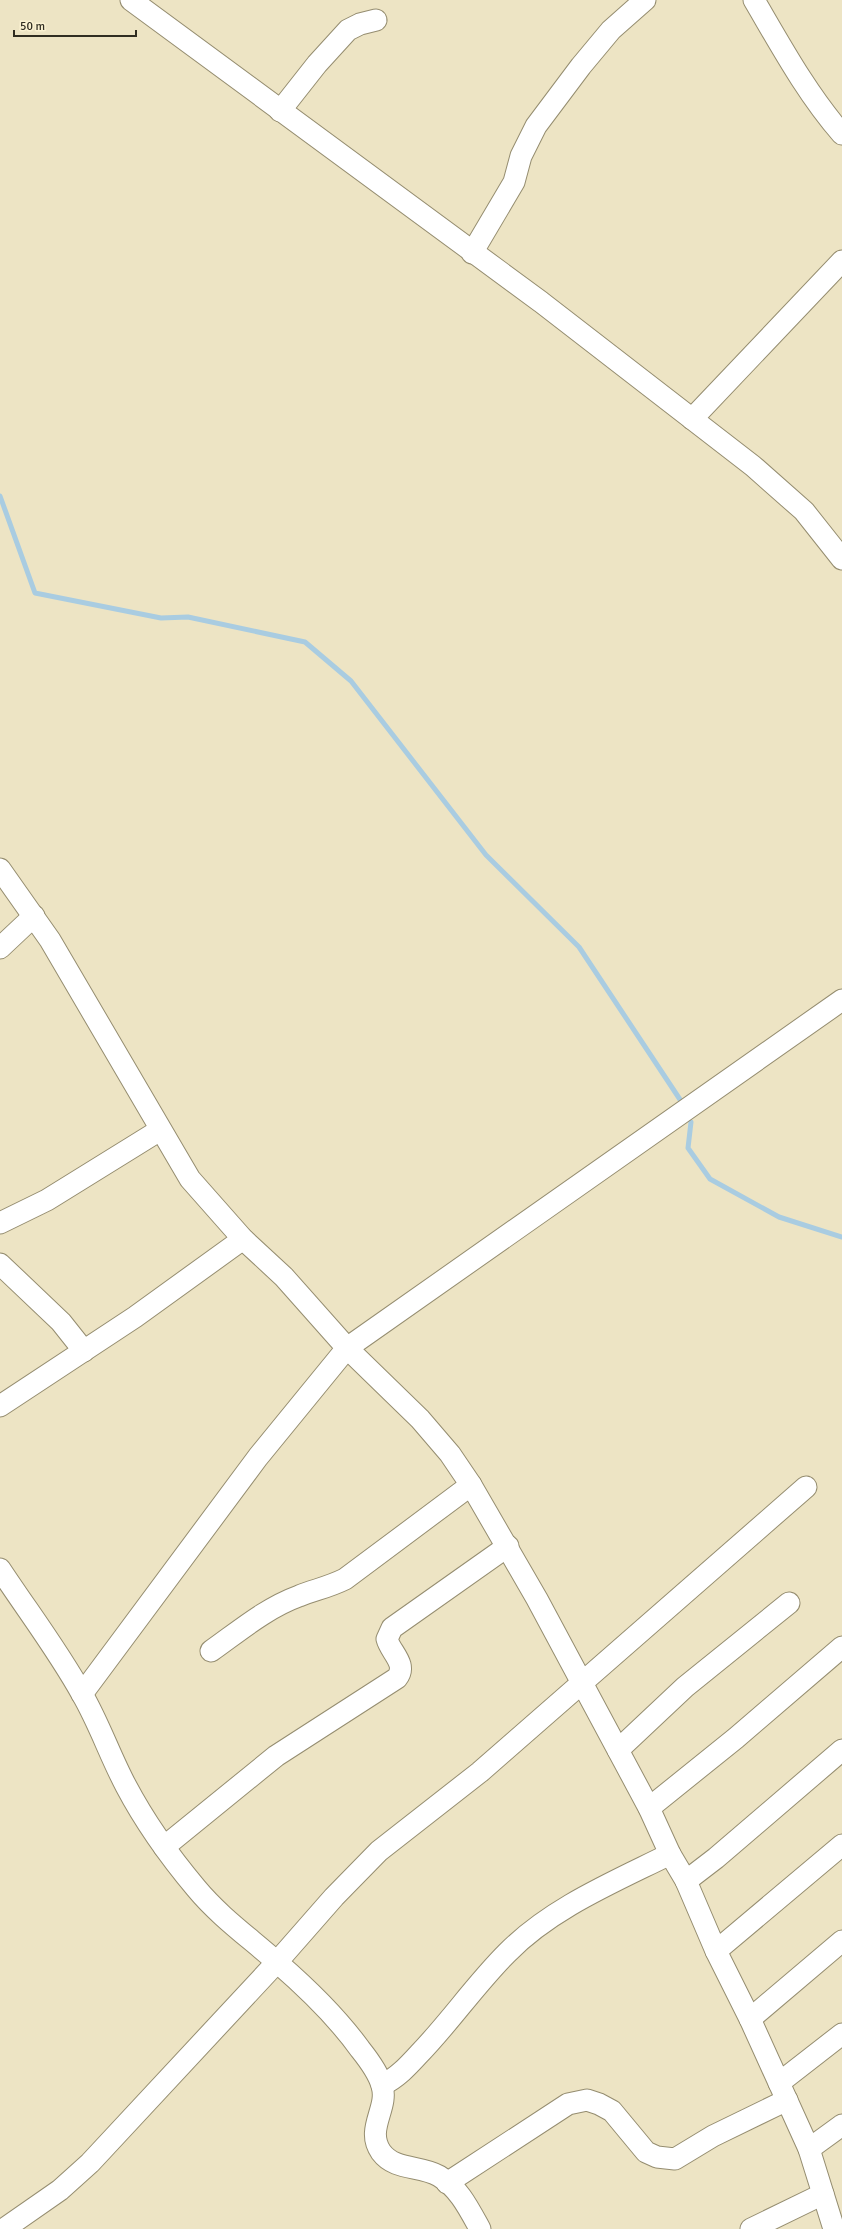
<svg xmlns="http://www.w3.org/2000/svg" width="842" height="2229" font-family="Signika,sans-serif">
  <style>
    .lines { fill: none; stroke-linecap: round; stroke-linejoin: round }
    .stream { stroke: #a9cce1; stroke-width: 5 }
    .minor-casing { stroke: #958d70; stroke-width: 23 }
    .minor { stroke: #fff; stroke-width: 21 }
  </style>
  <rect width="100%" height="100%" fill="#ede4c4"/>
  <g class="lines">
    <g class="stream">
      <path d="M0 496 35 593 161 618 188 617 305 642 351 681 486 855 579 947 681 1101"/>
      <path d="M691 1122 688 1148 710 1179 779 1217 842 1237"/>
    </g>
    <g class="minor-casing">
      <g id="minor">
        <path d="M131 0 541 302 753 466 804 511 842 559"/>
        <path d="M754 0C781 46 807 94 842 134"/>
        <path d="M280 111 317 64 348 30 360 24 376 20"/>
        <path d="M472 253 514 182 521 156 536 126 581 66 611 30 645 0"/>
        <path d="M692 419 842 261"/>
        <path d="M0 869 50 940 190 1179 243 1239 284 1277 347 1348 420 1419 450 1454 471 1485 537 1599 649 1808 670 1854 686 1881 716 1951 750 2019 809 2149 834 2229"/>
        <path d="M0 948 34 916"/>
        <path d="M0 1223 47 1200 160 1130"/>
        <path d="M0 1264 61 1322 84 1351"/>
        <path d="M0 1406 135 1317 243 1239"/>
        <path d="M0 1569C27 1610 59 1652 82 1694 99 1723 110 1756 126 1786 145 1822 170 1857 196 1888 220 1917 250 1938 278 1963 308 1989 337 2017 360 2049 368 2059 379 2074 382 2086 389 2108 365 2129 381 2152 395 2171 420 2165 439 2176 459 2188 469 2209 480 2229"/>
        <path d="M211 1651C238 1632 266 1608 299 1596 314 1590 329 1587 345 1579L471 1485"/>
        <path d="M82 1694 258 1457 347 1348 842 1000"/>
        <path d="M618 1750 685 1687 789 1603"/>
        <path d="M649 1808 736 1738 842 1647"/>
        <path d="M164 1847 276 1756 397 1678C408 1664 390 1652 387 1639L392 1628 508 1546"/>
        <path d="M686 1881 716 1858 842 1750"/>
        <path d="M716 1951 842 1845"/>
        <path d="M750 2019 842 1941"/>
        <path d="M779 2083 842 2034"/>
        <path d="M382 2085C397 2078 408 2066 419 2054 450 2022 475 1985 507 1953 551 1908 614 1882 670 1854"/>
        <path d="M809 2149 842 2125"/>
        <path d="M447 2183 568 2104 587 2100 599 2104 612 2111 646 2152 657 2157 675 2159 713 2136 787 2100"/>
        <path d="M4 2229 60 2190 90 2163 277 1962 334 1897 379 1851 480 1772 806 1487"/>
        <path d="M751 2229 823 2194"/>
      </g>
    </g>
    <use href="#minor" class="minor"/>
  </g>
  <path d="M14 30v6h122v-6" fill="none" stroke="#302d21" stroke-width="2"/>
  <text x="20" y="30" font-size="12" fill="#302d21" stroke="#faf1d1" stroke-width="3" paint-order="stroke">50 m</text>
</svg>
